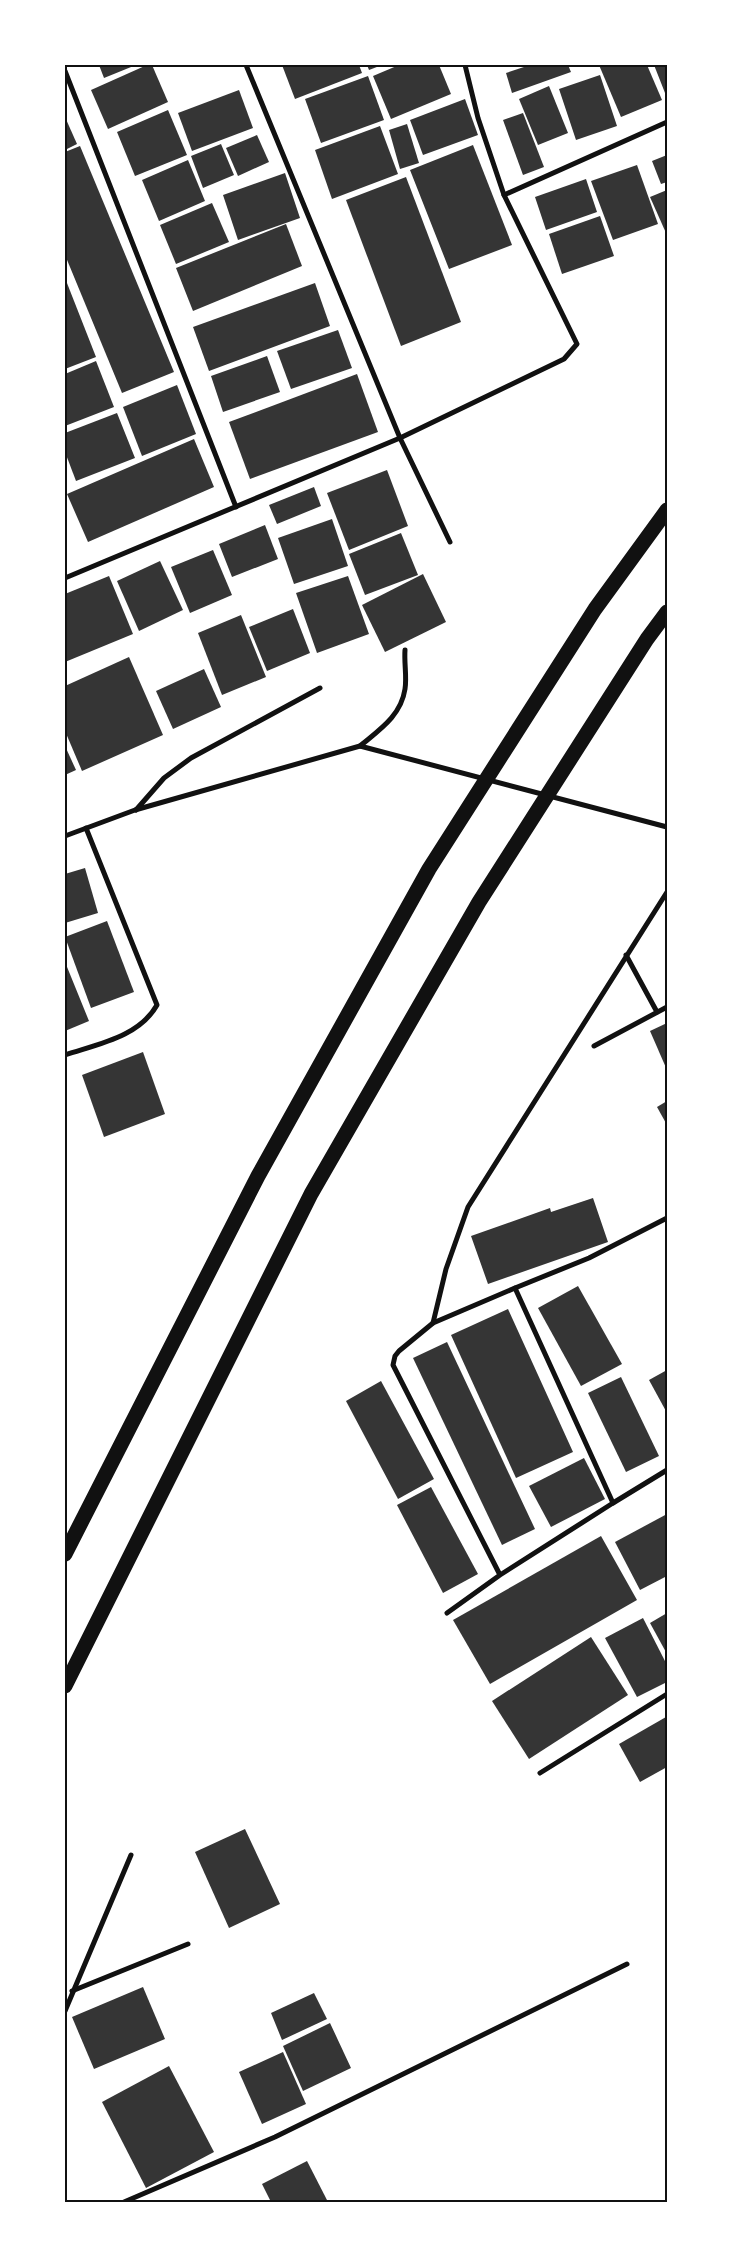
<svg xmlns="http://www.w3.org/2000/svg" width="732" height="2267" font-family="'Fira Sans Condensed',sans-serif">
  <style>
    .building { fill: #353535 }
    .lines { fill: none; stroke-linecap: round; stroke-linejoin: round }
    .minor { stroke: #111; stroke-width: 5 }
    .motorway { stroke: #111; stroke-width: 15 }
    .neatline { fill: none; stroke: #111; stroke-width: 2 }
  </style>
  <rect width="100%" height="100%" fill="#fff"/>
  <g class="building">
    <path d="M99 65H136L104 78Z"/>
    <path d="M147 65H152L168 102 108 129 91 90Z"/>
    <path d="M282 65H359L362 73 295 99Z"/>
    <path d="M367 65H382L369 70Z"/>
    <path d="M399 65H439L451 94 391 119 373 76Z"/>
    <path d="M530 65H568L571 72 512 93 506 73Z"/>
    <path d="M599 65H647L662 100 621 117Z"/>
    <path d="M654 65H667V98Z"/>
    <path d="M600 75 617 126 576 140 559 89Z"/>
    <path d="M368 76 384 120 321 143 305 99Z"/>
    <path d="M549 86 568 133 538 145 519 99Z"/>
    <path d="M239 90 253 128 192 151 178 113Z"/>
    <path d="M465 99 478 135 423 155 410 120Z"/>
    <path d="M168 110 187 155 135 176 117 132Z"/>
    <path d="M523 113 544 167 523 175 503 120Z"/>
    <path d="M65 117 77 144 65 150Z"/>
    <path d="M407 124 419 163 400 169 389 130Z"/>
    <path d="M380 126 398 174 332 199 315 150Z"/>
    <path d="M257 135 269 162 238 176 226 148Z"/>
    <path d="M221 144 234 175 203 188 191 156Z"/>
    <path d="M473 145 512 245 449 269 410 170Z"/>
    <path d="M80 146 174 372 122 393 65 255V152Z"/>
    <path d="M667 155V182L661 184 652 161Z"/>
    <path d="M188 160 205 201 159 221 142 180Z"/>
    <path d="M637 165 658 224 613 240 591 181Z"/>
    <path d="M285 173 300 218 238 240 223 195Z"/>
    <path d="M406 177 461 322 401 346 346 200Z"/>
    <path d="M586 179 597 212 546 230 535 197Z"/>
    <path d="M667 190V233H666L650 197Z"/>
    <path d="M212 203 229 242 176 264 160 225Z"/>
    <path d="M600 216 614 256 562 274 549 234Z"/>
    <path d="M286 224 302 266 193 311 176 268Z"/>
    <path d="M65 278 96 357 65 369Z"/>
    <path d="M315 283 330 326 209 371 193 327Z"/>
    <path d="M338 330 352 368 291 389 277 351Z"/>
    <path d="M267 356 280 392 223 412 211 376Z"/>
    <path d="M96 361 114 407 65 426V374Z"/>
    <path d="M357 374 378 432 250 479 229 422Z"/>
    <path d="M177 385 196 434 142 456 123 407Z"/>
    <path d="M117 413 135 458 76 481 65 452V433Z"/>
    <path d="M194 439 214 487 88 542 67 494Z"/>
    <path d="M387 470 408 526 349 550 327 493Z"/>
    <path d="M314 487 321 506 277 524 269 505Z"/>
    <path d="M332 519 348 566 294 584 278 538Z"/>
    <path d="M265 525 278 559 232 577 219 544Z"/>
    <path d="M401 533 418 575 365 595 349 554Z"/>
    <path d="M213 550 232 595 190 613 171 567Z"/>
    <path d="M160 561 183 610 139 631 117 581Z"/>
    <path d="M423 574 446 622 385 652 362 605Z"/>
    <path d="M109 576 133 634 65 662V594Z"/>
    <path d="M348 576 369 634 317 653 296 593Z"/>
    <path d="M293 609 310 653 267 671 249 627Z"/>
    <path d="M241 615 266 677 222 695 198 633Z"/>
    <path d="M129 657 163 735 82 771 65 731V686Z"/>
    <path d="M204 669 221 707 173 729 156 691Z"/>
    <path d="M65 746 76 770 65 775Z"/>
    <path d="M85 868 98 913 65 923V874Z"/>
    <path d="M107 921 134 992 91 1008 65 937Z"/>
    <path d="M65 962 89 1021 65 1031Z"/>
    <path d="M667 1023V1070L650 1031Z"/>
    <path d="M143 1052 165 1114 104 1137 82 1075Z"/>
    <path d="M667 1101V1125L657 1107Z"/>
    <path d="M593 1198 608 1242 488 1284 471 1236 550 1208 551 1212Z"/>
    <path d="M578 1286 622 1364 581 1386 538 1308Z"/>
    <path d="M508 1309 573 1452 516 1478 451 1335Z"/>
    <path d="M447 1342 535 1529 502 1545 413 1358Z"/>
    <path d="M667 1370V1413L649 1380Z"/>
    <path d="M621 1377 659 1456 626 1472 588 1393Z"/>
    <path d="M381 1381 434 1479 398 1499 346 1401Z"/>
    <path d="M584 1458 605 1499 551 1527 529 1486Z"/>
    <path d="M431 1487 478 1574 443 1593 397 1505Z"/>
    <path d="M667 1514V1576L640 1590 615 1542Z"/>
    <path d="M601 1536 637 1600 490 1684 453 1620Z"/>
    <path d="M667 1613V1654L650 1623Z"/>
    <path d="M643 1618 667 1665V1682L637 1697 605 1638Z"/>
    <path d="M591 1637 628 1695 529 1759 492 1701Z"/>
    <path d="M666 1717 667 1767 640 1782 619 1744Z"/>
    <path d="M245 1829 280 1904 229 1928 195 1852Z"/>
    <path d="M143 1987 165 2039 94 2069 72 2017Z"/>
    <path d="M314 1993 327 2019 282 2040 271 2013Z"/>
    <path d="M330 2023 351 2068 303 2091 283 2046Z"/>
    <path d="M283 2052 306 2104 262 2124 239 2072Z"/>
    <path d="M169 2066 214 2152 146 2188 102 2102Z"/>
    <path d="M307 2161 328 2202H271L262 2184Z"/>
  </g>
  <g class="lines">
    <g class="minor">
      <path d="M246 65 400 438 450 542"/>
      <path d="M65 71 236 507"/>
      <path d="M504 195 667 122"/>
      <path d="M65 578 400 438 564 359 577 344 504 195 478 118 465 65"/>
      <path d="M360 746C379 730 401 716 405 689 407 677 404 663 405 650"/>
      <path d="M136 810 164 778 191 758 320 688"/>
      <path d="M65 836 135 810 360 746 667 827"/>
      <path d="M626 955 657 1012"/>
      <path d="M594 1046 667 1007"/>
      <path d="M65 1055C98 1044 139 1037 157 1005L86 828"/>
      <path d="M515 1288 589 1258 667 1218"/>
      <path d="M433 1323 446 1269 468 1207 667 892"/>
      <path d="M613 1503 667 1470"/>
      <path d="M447 1613 500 1575 613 1503 515 1288 433 1323 399 1351 395 1356 393 1365 500 1575"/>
      <path d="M540 1773 667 1694"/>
      <path d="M72 1991 188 1944"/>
      <path d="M65 2011 131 1855"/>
      <path d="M124 2202 275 2137 627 1964"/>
    </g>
    <g class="motorway">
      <path d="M65 1554 258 1176 429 869 595 609 667 510"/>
      <path d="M65 1686 311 1194 479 902 647 639 667 612"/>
    </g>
  </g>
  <rect width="732" height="2267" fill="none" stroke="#ffffff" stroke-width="132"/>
  <rect x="66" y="66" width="600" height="2135" class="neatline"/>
</svg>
